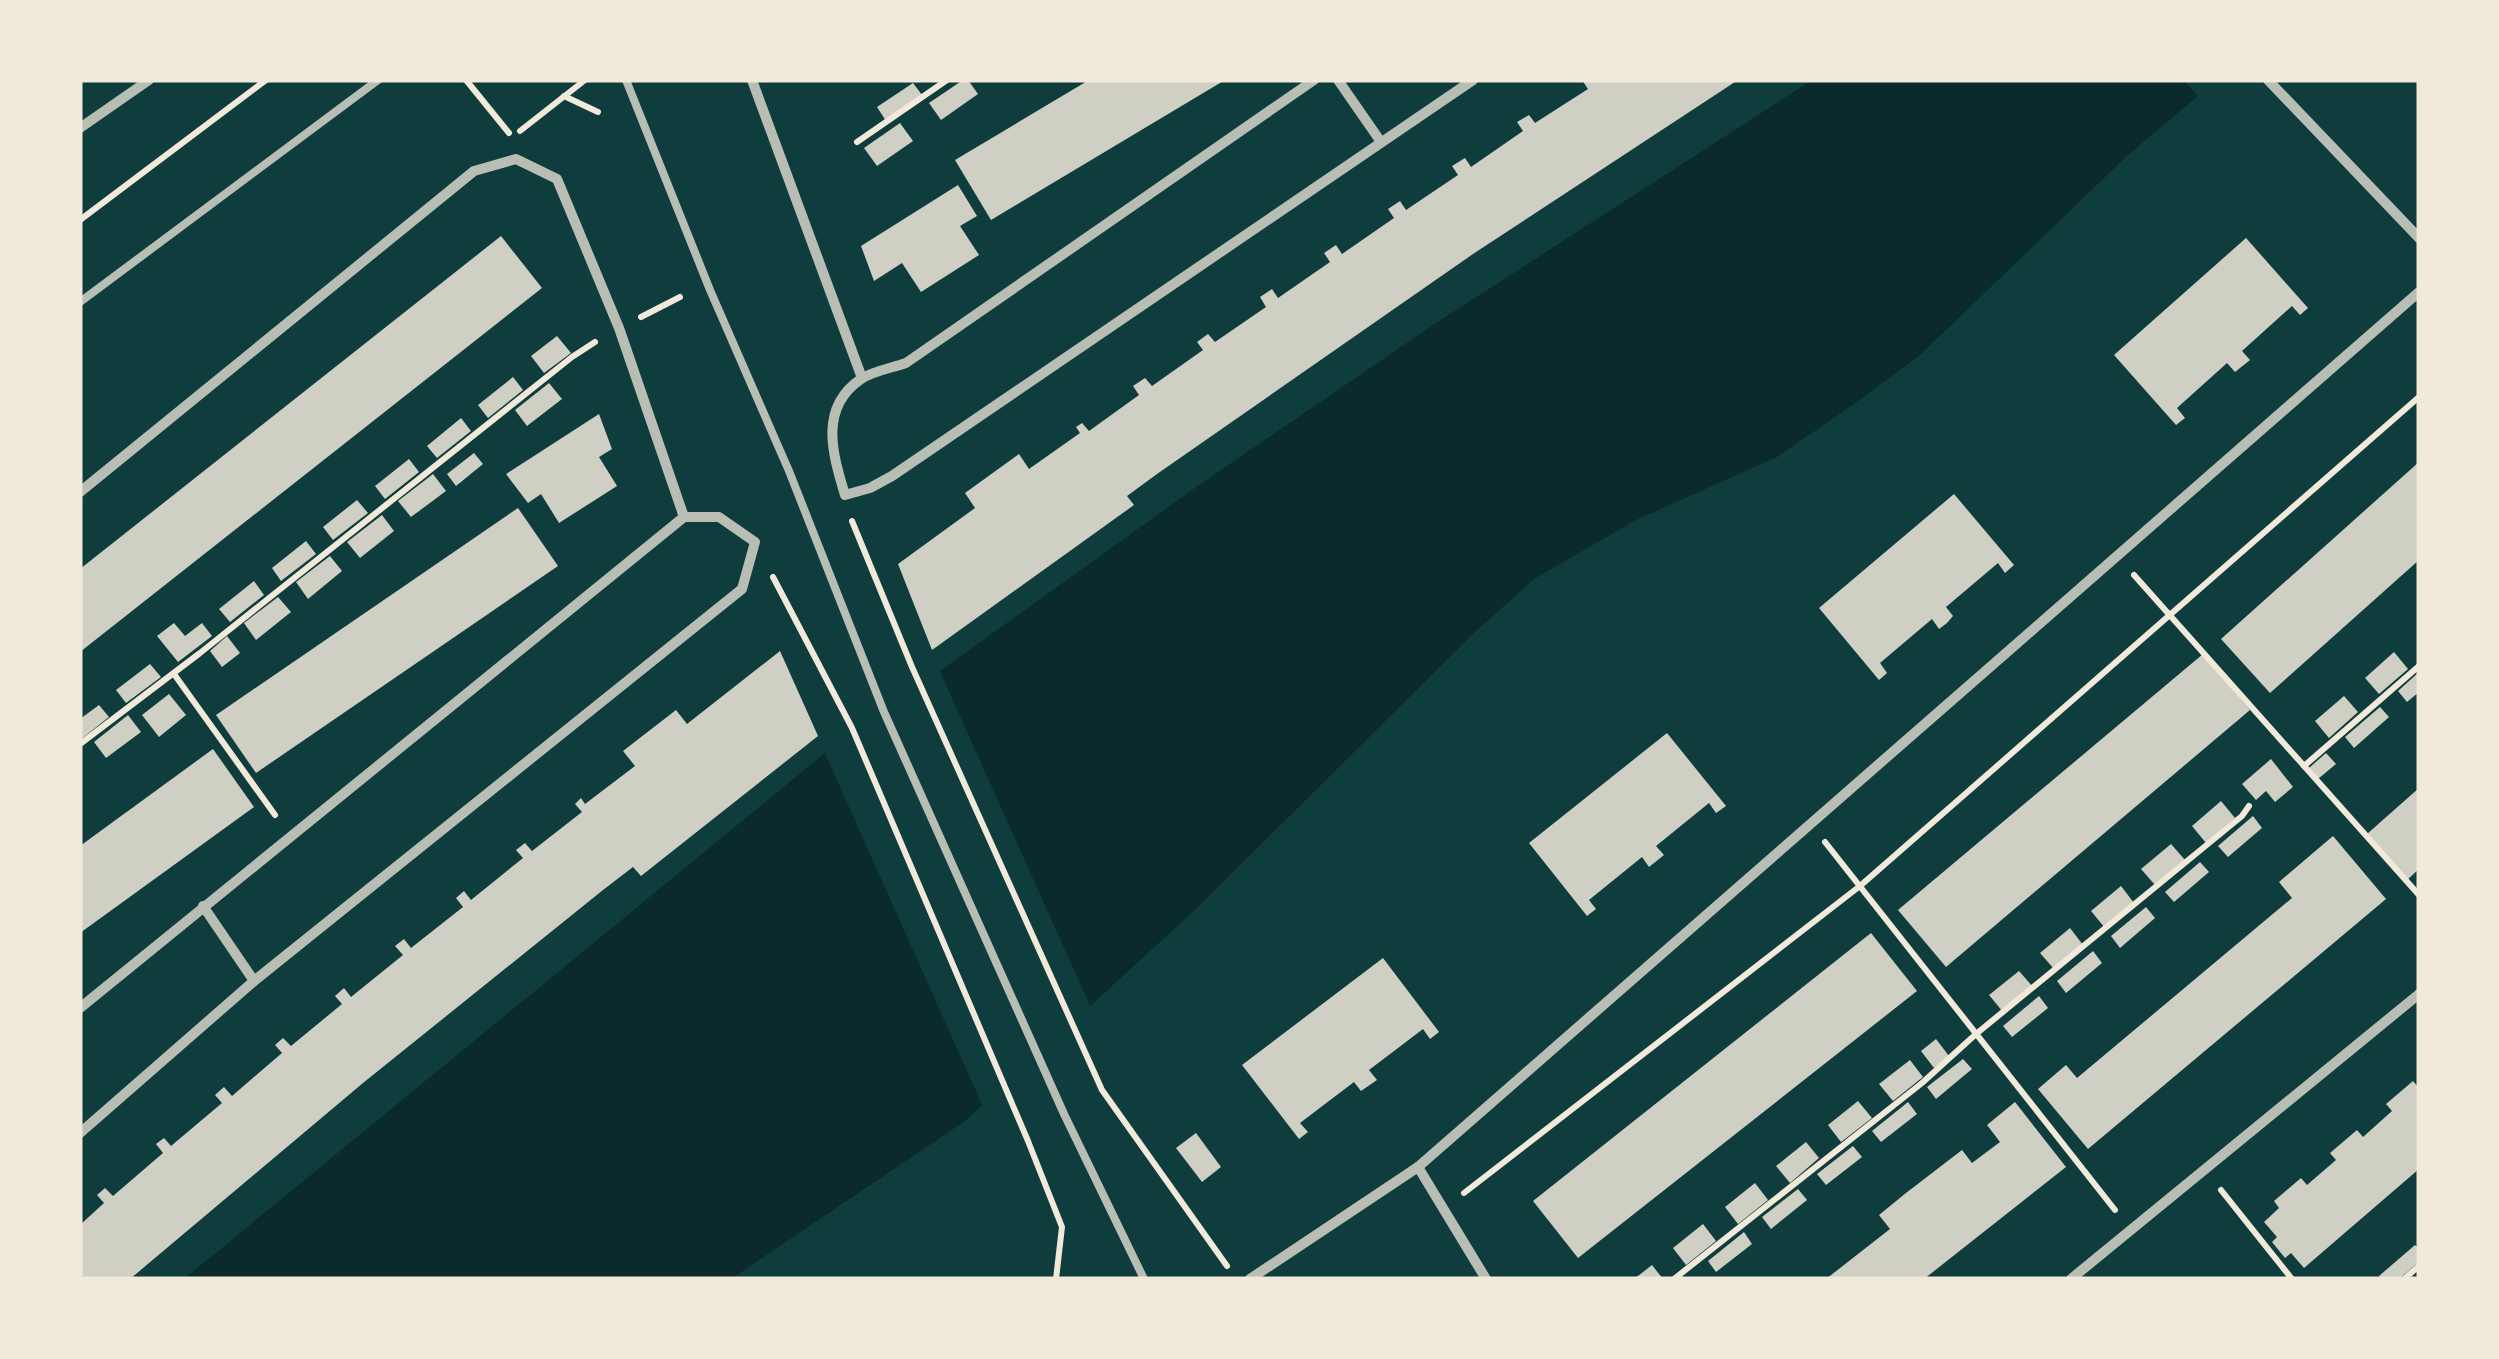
<svg xmlns="http://www.w3.org/2000/svg" width="2499" height="1359" font-family="'Exo 2',sans-serif">
  <style>
    .water { fill: #0a2a2b }
    .pier { fill: #0f3d3e }
    .building { fill: #cfcfc3 }
    .lines { fill: none; stroke-linecap: round; stroke-linejoin: round }
    .path { stroke: #f1e9da; stroke-width: 6 }
    .service { stroke: #b8beb3; stroke-width: 8 }
    .minor { stroke: #b8beb3; stroke-width: 10 }
  </style>
  <rect width="100%" height="100%" fill="#0f3d3e"/>
  <path class="water" d="M1812 80H2183L2198 96 2128 155 1919 356 1851 406 1777 457 1636 520 1534 579 1477 630 1198 907 965 1121 731 1279H184L825 753 864 752 912 713 940 671 1199 485 1433 325Z"/>
  <path class="pier" d="M938 667 1092 1010 984 1109 823 749 862 747 908 709Z"/>
  <g class="building">
    <path d="M963 80H968L978 94 941 120 929 103Z"/>
    <path d="M1089 80H1225L991 220 955 160Z"/>
    <path d="M1582 80H1738L1473 254 1157 474 1127 496 1134 505 932 650 898 564 975 508 965 493 1019 454 1029 469 1080 433 1076 427 1082 423 1089 431 1139 395 1133 386 1145 378 1152 386 1203 350 1197 342 1208 334 1215 342 1266 307 1260 297 1272 289 1278 298 1330 262 1324 253 1336 245 1342 254 1394 218 1388 209 1400 201 1406 210 1458 175 1452 166 1465 158 1471 167 1523 131 1517 122 1529 115 1535 123 1588 89Z"/>
    <path d="M913 83 922 95 886 121 877 107Z"/>
    <path d="M900 123 913 141 877 166 864 148Z"/>
    <path d="M958 185 977 216 960 226 979 255 921 292 902 263 874 281 861 246Z"/>
    <path d="M501 236 542 288 80 652V569Z"/>
    <path d="M2246 238 2308 308 2300 315 2292 306 2242 351 2250 360 2235 372 2227 363 2177 408 2185 418 2176 425 2114 355Z"/>
    <path d="M557 336 571 353 544 373 531 356Z"/>
    <path d="M513 377 523 390 488 418 478 405Z"/>
    <path d="M549 383 562 399 527 426 515 410Z"/>
    <path d="M599 414 612 449 599 457 617 486 559 523 541 494 528 503 506 474Z"/>
    <path d="M461 418 471 431 437 458 427 446Z"/>
    <path d="M474 453 483 464 456 486 447 474Z"/>
    <path d="M409 459 419 472 385 499 375 486Z"/>
    <path d="M2419 462V560L2270 693 2221 639Z"/>
    <path d="M433 474 446 491 411 517 398 501Z"/>
    <path d="M1954 494 2014 565 2005 573 1998 563 1946 607 1953 616 1947 623 1939 629 1932 619 1880 663 1887 673 1879 680 1819 608Z"/>
    <path d="M357 500 368 513 333 540 323 527Z"/>
    <path d="M518 508 558 566 256 773 216 715Z"/>
    <path d="M382 515 394 531 360 558 347 542Z"/>
    <path d="M306 541 316 554 281 581 272 568Z"/>
    <path d="M330 556 342 571 308 599 296 582Z"/>
    <path d="M254 581 264 595 230 622 219 609Z"/>
    <path d="M278 597 291 612 256 640 244 623Z"/>
    <path d="M174 623 185 636 202 623 212 636 178 662 157 636Z"/>
    <path d="M227 636 240 653 222 667 210 651Z"/>
    <path d="M780 651 818 736 641 876 633 867 603 890 363 1083 130 1279H80V1225L104 1203 97 1195 105 1188 113 1196 163 1153 156 1144 164 1138 171 1146 222 1103 215 1095 224 1087 232 1096 282 1053 275 1045 283 1038 291 1046 342 1004 335 996 344 988 351 997 403 955 395 946 404 939 411 948 463 907 456 898 464 891 471 900 523 858 516 850 525 843 532 851 582 812 575 804 581 798 585 804 635 766 623 751 676 710 687 724Z"/>
    <path d="M2394 652 2408 669 2379 694 2365 678Z"/>
    <path d="M2203 654 2250 710 1946 967 1898 910Z"/>
    <path d="M150 664 161 677 126 703 116 690Z"/>
    <path d="M2419 672V692L2407 702 2398 691Z"/>
    <path d="M169 694 186 715 159 737 142 715Z"/>
    <path d="M2344 696 2358 712 2329 738 2315 721Z"/>
    <path d="M99 705 109 717 80 740V719Z"/>
    <path d="M2380 707 2389 717 2354 748 2345 737Z"/>
    <path d="M128 715 141 732 106 758 94 742Z"/>
    <path d="M1667 733 1726 806 1716 813 1709 803 1656 846 1664 855 1649 867 1642 857 1589 900 1596 909 1587 916 1529 843Z"/>
    <path d="M213 749 254 807 80 933V846Z"/>
    <path d="M2326 753 2336 764 2318 779 2309 768Z"/>
    <path d="M2271 759 2293 787 2275 802 2266 791 2256 800 2242 784Z"/>
    <path d="M2419 788V869L2407 880 2367 834Z"/>
    <path d="M2221 801 2235 818 2206 843 2192 826Z"/>
    <path d="M2253 816 2262 828 2228 857 2218 846Z"/>
    <path d="M2333 836 2386 899 2088 1149 2038 1089 2066 1065 2077 1078 2292 898 2279 882Z"/>
    <path d="M2171 844 2185 860 2155 885 2141 869Z"/>
    <path d="M2200 862 2209 872 2174 902 2165 892Z"/>
    <path d="M2121 886 2134 903 2105 928 2091 911Z"/>
    <path d="M2146 907 2155 918 2120 948 2111 936Z"/>
    <path d="M2070 928 2083 945 2054 969 2040 953Z"/>
    <path d="M1871 933 1917 991 1578 1258 1533 1201Z"/>
    <path d="M2093 951 2102 963 2066 993 2057 981Z"/>
    <path d="M1383 958 1439 1032 1430 1039 1423 1029 1369 1070 1377 1080 1361 1091 1354 1082 1300 1123 1308 1132 1299 1139 1242 1065Z"/>
    <path d="M2019 971 2033 987 2003 1012 1989 995Z"/>
    <path d="M2039 996 2048 1008 2012 1037 2003 1026Z"/>
    <path d="M1936 1039 1949 1056 1934 1068 1921 1051Z"/>
    <path d="M1963 1059 1972 1069 1936 1099 1927 1087Z"/>
    <path d="M1910 1060 1923 1077 1893 1101 1879 1084Z"/>
    <path d="M2413 1081 2419 1088V1169L2304 1268 2291 1253 2285 1258 2272 1242 2277 1237 2264 1222 2279 1208 2274 1201 2301 1178 2307 1185 2336 1160 2330 1153 2357 1130 2363 1137 2392 1111 2386 1104Z"/>
    <path d="M1858 1101 1872 1118 1841 1142 1828 1125Z"/>
    <path d="M1908 1102 1917 1114 1881 1142 1872 1131Z"/>
    <path d="M2015 1102 2066 1167 1924 1279H1826L1890 1229 1879 1215 1906 1193 1962 1150 1972 1163 2000 1142 1987 1125Z"/>
    <path d="M1196 1133 1221 1167 1202 1182 1176 1148Z"/>
    <path d="M1806 1142 1819 1158 1790 1183 1776 1166Z"/>
    <path d="M1853 1146 1862 1157 1826 1185 1817 1174Z"/>
    <path d="M1755 1183 1768 1200 1738 1224 1725 1207Z"/>
    <path d="M1798 1189 1807 1200 1771 1229 1762 1217Z"/>
    <path d="M1703 1224 1716 1241 1686 1265 1673 1248Z"/>
    <path d="M1744 1232 1752 1244 1716 1272 1708 1261Z"/>
    <path d="M2415 1245 2419 1249V1262L2399 1279H2382L2379 1276Z"/>
    <path d="M1652 1265 1663 1279H1633L1638 1276Z"/>
  </g>
  <g class="lines">
    <g class="path">
      <path d="M466 80 509 133"/>
      <path d="M564 96 598 112"/>
      <path d="M520 131 585 80"/>
      <path d="M857 142 947 80"/>
      <path d="M80 220 266 80"/>
      <path d="M641 317 680 297"/>
      <path d="M852 521 912 667 1102 1090 1227 1266"/>
      <path d="M2134 575 2419 895"/>
      <path d="M773 577 852 728 1028 1141 1062 1227 1056 1279"/>
      <path d="M174 674 275 815"/>
      <path d="M80 744 200 653 572 357 595 342"/>
      <path d="M2304 766 2419 666"/>
      <path d="M1825 842 2115 1210"/>
      <path d="M2221 1190 2292 1279"/>
      <path d="M1464 1193 1860 886 2419 397"/>
      <path d="M1674 1279 1922 1083 1976 1034 2242 816 2249 806"/>
      <path d="M2404 1279 2419 1266"/>
    </g>
    <g class="service">
      <path d="M626 80 710 290 789 471 884 712 1064 1114 1144 1279"/>
      <path d="M80 302 378 80"/>
    </g>
    <g class="minor">
      <path d="M752 80 862 378"/>
      <path d="M1314 80 906 363C892 368 873 371 861 379 818 408 833 455 845 495L870 488 892 476 1473 80"/>
      <path d="M1338 80 1381 142"/>
      <path d="M2268 80 2419 238"/>
      <path d="M80 128 149 80"/>
      <path d="M80 492 474 171 516 159 557 179 619 328 684 517"/>
      <path d="M203 906 254 981"/>
      <path d="M80 1008 684 517H719L755 542 742 589 254 981 80 1133"/>
      <path d="M1418 1167 1486 1279"/>
      <path d="M1250 1279 1418 1167 2419 292"/>
      <path d="M2071 1279 2419 994"/>
    </g>
  </g>
  <rect width="2499" height="1359" fill="none" stroke="#f1e9da" stroke-width="165"/>
</svg>
